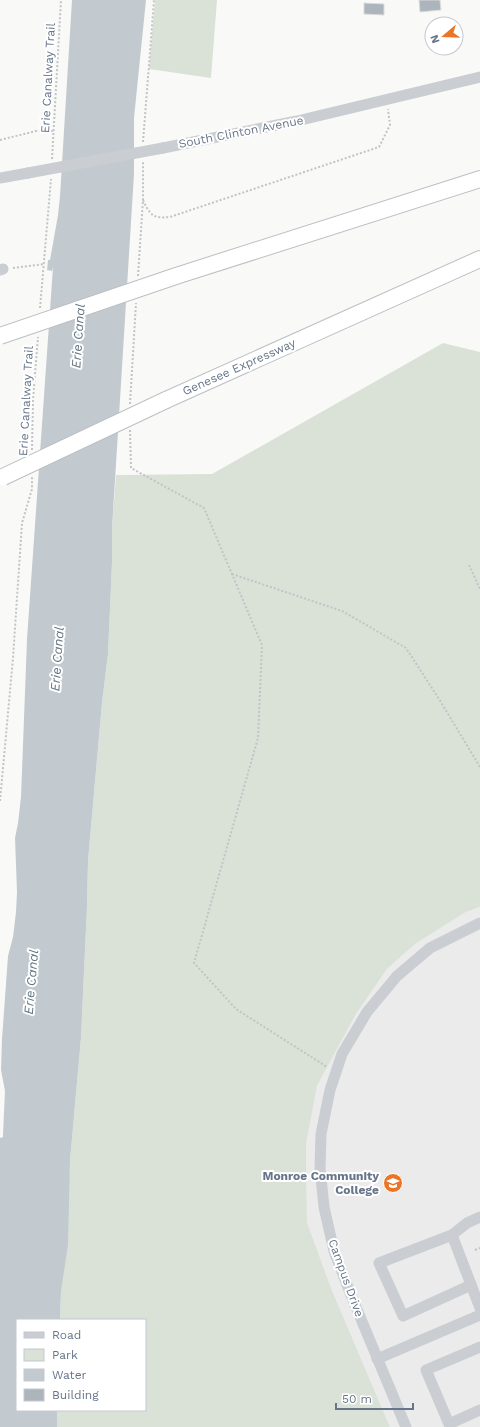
<svg xmlns="http://www.w3.org/2000/svg" width="480" height="1427" font-family="'Work Sans',sans-serif">
  <style>
    .built { fill: #eaebea }
    .green { fill: #dae2d8 }
    .water { fill: #c2cad0 }
    .building { fill: #adb5bc; stroke: #dbdcd9 }
    .lines { fill: none; stroke-linecap: round; stroke-linejoin: round }
    .highway-casing { stroke: #bcbfc3; stroke-width: 18 }
    .path { stroke: #c1c3c6; stroke-width: 2; stroke-dasharray: 2 2; stroke-linecap: butt }
    .minor { stroke: #cacdd1; stroke-width: 11 }
    .highway { stroke: #fff; stroke-width: 16 }
    .highway-bridge-casing { stroke: #bcbfc3; stroke-width: 18; stroke-linecap: butt }
    .minor-bridge { stroke: #cacdd1; stroke-width: 11 }
    .highway-bridge { stroke: #fff; stroke-width: 16 }
    .labels { text-anchor: middle; dominant-baseline: central; stroke-width: 4; stroke-linejoin: round; paint-order: stroke }
    .street-label { font-size: 12px; fill: #67758a; stroke: #fff }
    .poi-label { font-size: 12px; font-weight: bold; fill: #67758a; stroke: #fff; text-anchor: end }
    .water-label { font-size: 13px; font-style: italic; fill: #637684; stroke: #fff }
  </style>
  <rect width="100%" height="100%" fill="#f9faf7"/>
  <path class="built" d="M480 907V1427H390L331 1288 307 1222 306 1145 317 1086 356 1014 387 969 415 944 466 912Z"/>
  <g class="green">
    <path d="M155 0H217L211 78 149 69Z"/>
    <path d="M443 343 480 352V907L466 912 415 944 387 969 356 1014 317 1086 306 1145 307 1222 331 1288 390 1427H57V1410H145V1320H60L61 1291 68 1201 70 1161 81 1038 87 907 88 861 102 703 108 654 112 563V529L116 475 212 474Z"/>
  </g>
  <path class="water" d="M72 0H146L134 118V174L112 529V563L108 654 102 703 88 861 87 907 81 1038 70 1161 68 1245 61 1291 60 1320H17V1410H57V1427H0V1138L3 1137V1134L5 1091 1 1070 2 1039 8 956 13 937 16 912 17 892 15 838 18 823 21 797 27 639 53 267 52 271 47 270 48 260H50L58 215 60 196Z"/>
  <g class="building">
    <path d="M419 0H440L441 10 420 12Z"/>
    <path d="M364 3 384 4V15L364 14Z"/>
  </g>
  <g class="lines">
    <g class="highway-casing">
      <g id="highway">
        <path d="M176 276 480 179"/>
        <path d="M166 400 480 259"/>
      </g>
    </g>
    <g class="path">
      <path d="M0 140 36 131H54"/>
      <path d="M143 142 154 0"/>
      <path d="M52 159 61 0"/>
      <path d="M143 200C150 215 153 219 170 217L379 147 390 125 388 109"/>
      <path d="M13 268 44 264"/>
      <path d="M138 276 143 200V161"/>
      <path d="M40 308 51 179"/>
      <path d="M130 404 136 303"/>
      <path d="M130 430 131 468 204 508 262 645 258 738 194 963 236 1009 327 1067"/>
      <path d="M32 450 33 399 38 337"/>
      <path d="M469 565 480 589"/>
      <path d="M232 574 342 611 406 648 439 699 480 767"/>
      <path d="M0 801 13 658 22 523 32 489V477"/>
      <path d="M475 1250 480 1248"/>
    </g>
    <g class="minor">
      <path d="M163 148 297 121 480 77"/>
      <path d="M0 178 28 173"/>
      <path d="M0 270 3 269"/>
      <path d="M480 1217 467 1223 452 1235 480 1308"/>
      <path d="M452 1235 379 1263 403 1316 471 1285"/>
      <path d="M480 1347 426 1370 449 1424 480 1410"/>
      <path d="M377 1359 480 1315"/>
      <path d="M406 1427 351 1295 334 1251 324 1207 320 1168 321 1134 330 1090 342 1054 367 1012 397 976 430 948 480 923"/>
    </g>
    <use href="#highway" class="highway"/>
    <g class="highway-bridge-casing">
      <g id="highway-bridge">
        <path d="M0 336 176 276"/>
        <path d="M3 477 166 400"/>
      </g>
    </g>
    <path class="minor-bridge" d="M28 173 163 148"/>
    <use href="#highway-bridge" class="highway-bridge"/>
  </g>
  <defs>
    <g id="university-disc" transform="scale(1)"><circle r="9.5" fill="#ec7525" stroke="#fff"/><path d="M0-5L7-2L0 1L-7-2ZM-4 1L0 2.5L4 1V4Q0 6-4 4Z" fill="#fff"/></g>
  </defs>
  <g fill-rule="evenodd">
    <use href="#university-disc" x="393" y="1183"/>
  </g>
  <g class="labels">
    <g class="street-label">
      <text transform="translate(48 78) rotate(-87)">Erie Canalway Trail</text>
      <text transform="translate(241 132) rotate(-11)">South Clinton Avenue</text>
      <text transform="translate(239 367) rotate(-24)">Genesee Expressway</text>
      <text transform="translate(26 401) rotate(-87)">Erie Canalway Trail</text>
      <text transform="translate(346 1278) rotate(70)">Campus Drive</text>
    </g>
    <g class="poi-label">
      <text x="379" y="1176">Monroe Community<tspan x="379" dy="14">College</tspan></text>
    </g>
    <g class="water-label">
      <text transform="translate(78 336) rotate(-86)">Erie Canal</text>
      <text transform="translate(57 659) rotate(-86)">Erie Canal</text>
      <text transform="translate(31 982) rotate(-85)">Erie Canal</text>
    </g>
  </g>
  <rect x="16" y="1319" width="130" height="92" fill="#ffffff" stroke="#c2c8d0"/>
  <rect x="24" y="1332" width="20" height="6" fill="#cacdd1" stroke="#c2c8d0"/>
  <text x="52" y="1339" font-size="12" fill="#67758a">Road</text>
  <rect x="24" y="1349" width="20" height="12" fill="#dae2d8" stroke="#c2c8d0"/>
  <text x="52" y="1359" font-size="12" fill="#67758a">Park</text>
  <rect x="24" y="1369" width="20" height="12" fill="#c2cad0" stroke="#c2c8d0"/>
  <text x="52" y="1379" font-size="12" fill="#67758a">Water</text>
  <rect x="24" y="1389" width="20" height="12" fill="#adb5bc" stroke="#c2c8d0"/>
  <text x="52" y="1399" font-size="12" fill="#67758a">Building</text>
  <g transform="translate(444 36) rotate(251)"><circle r="19" fill="#ffffff" stroke="#c2c8d0"/>
  <path d="M0-3L7 15L0 10L-7 15Z" fill="#ec7525"/>
  <text y="-6" font-size="11" font-weight="bold" text-anchor="middle" fill="#67758a">N</text>
  </g>
  <path d="M336 1403v6h77v-6" fill="none" stroke="#67758a" stroke-width="2"/>
  <text x="342" y="1403" font-size="12" fill="#67758a" stroke="#ffffff" stroke-width="3" paint-order="stroke">50 m</text>
</svg>
